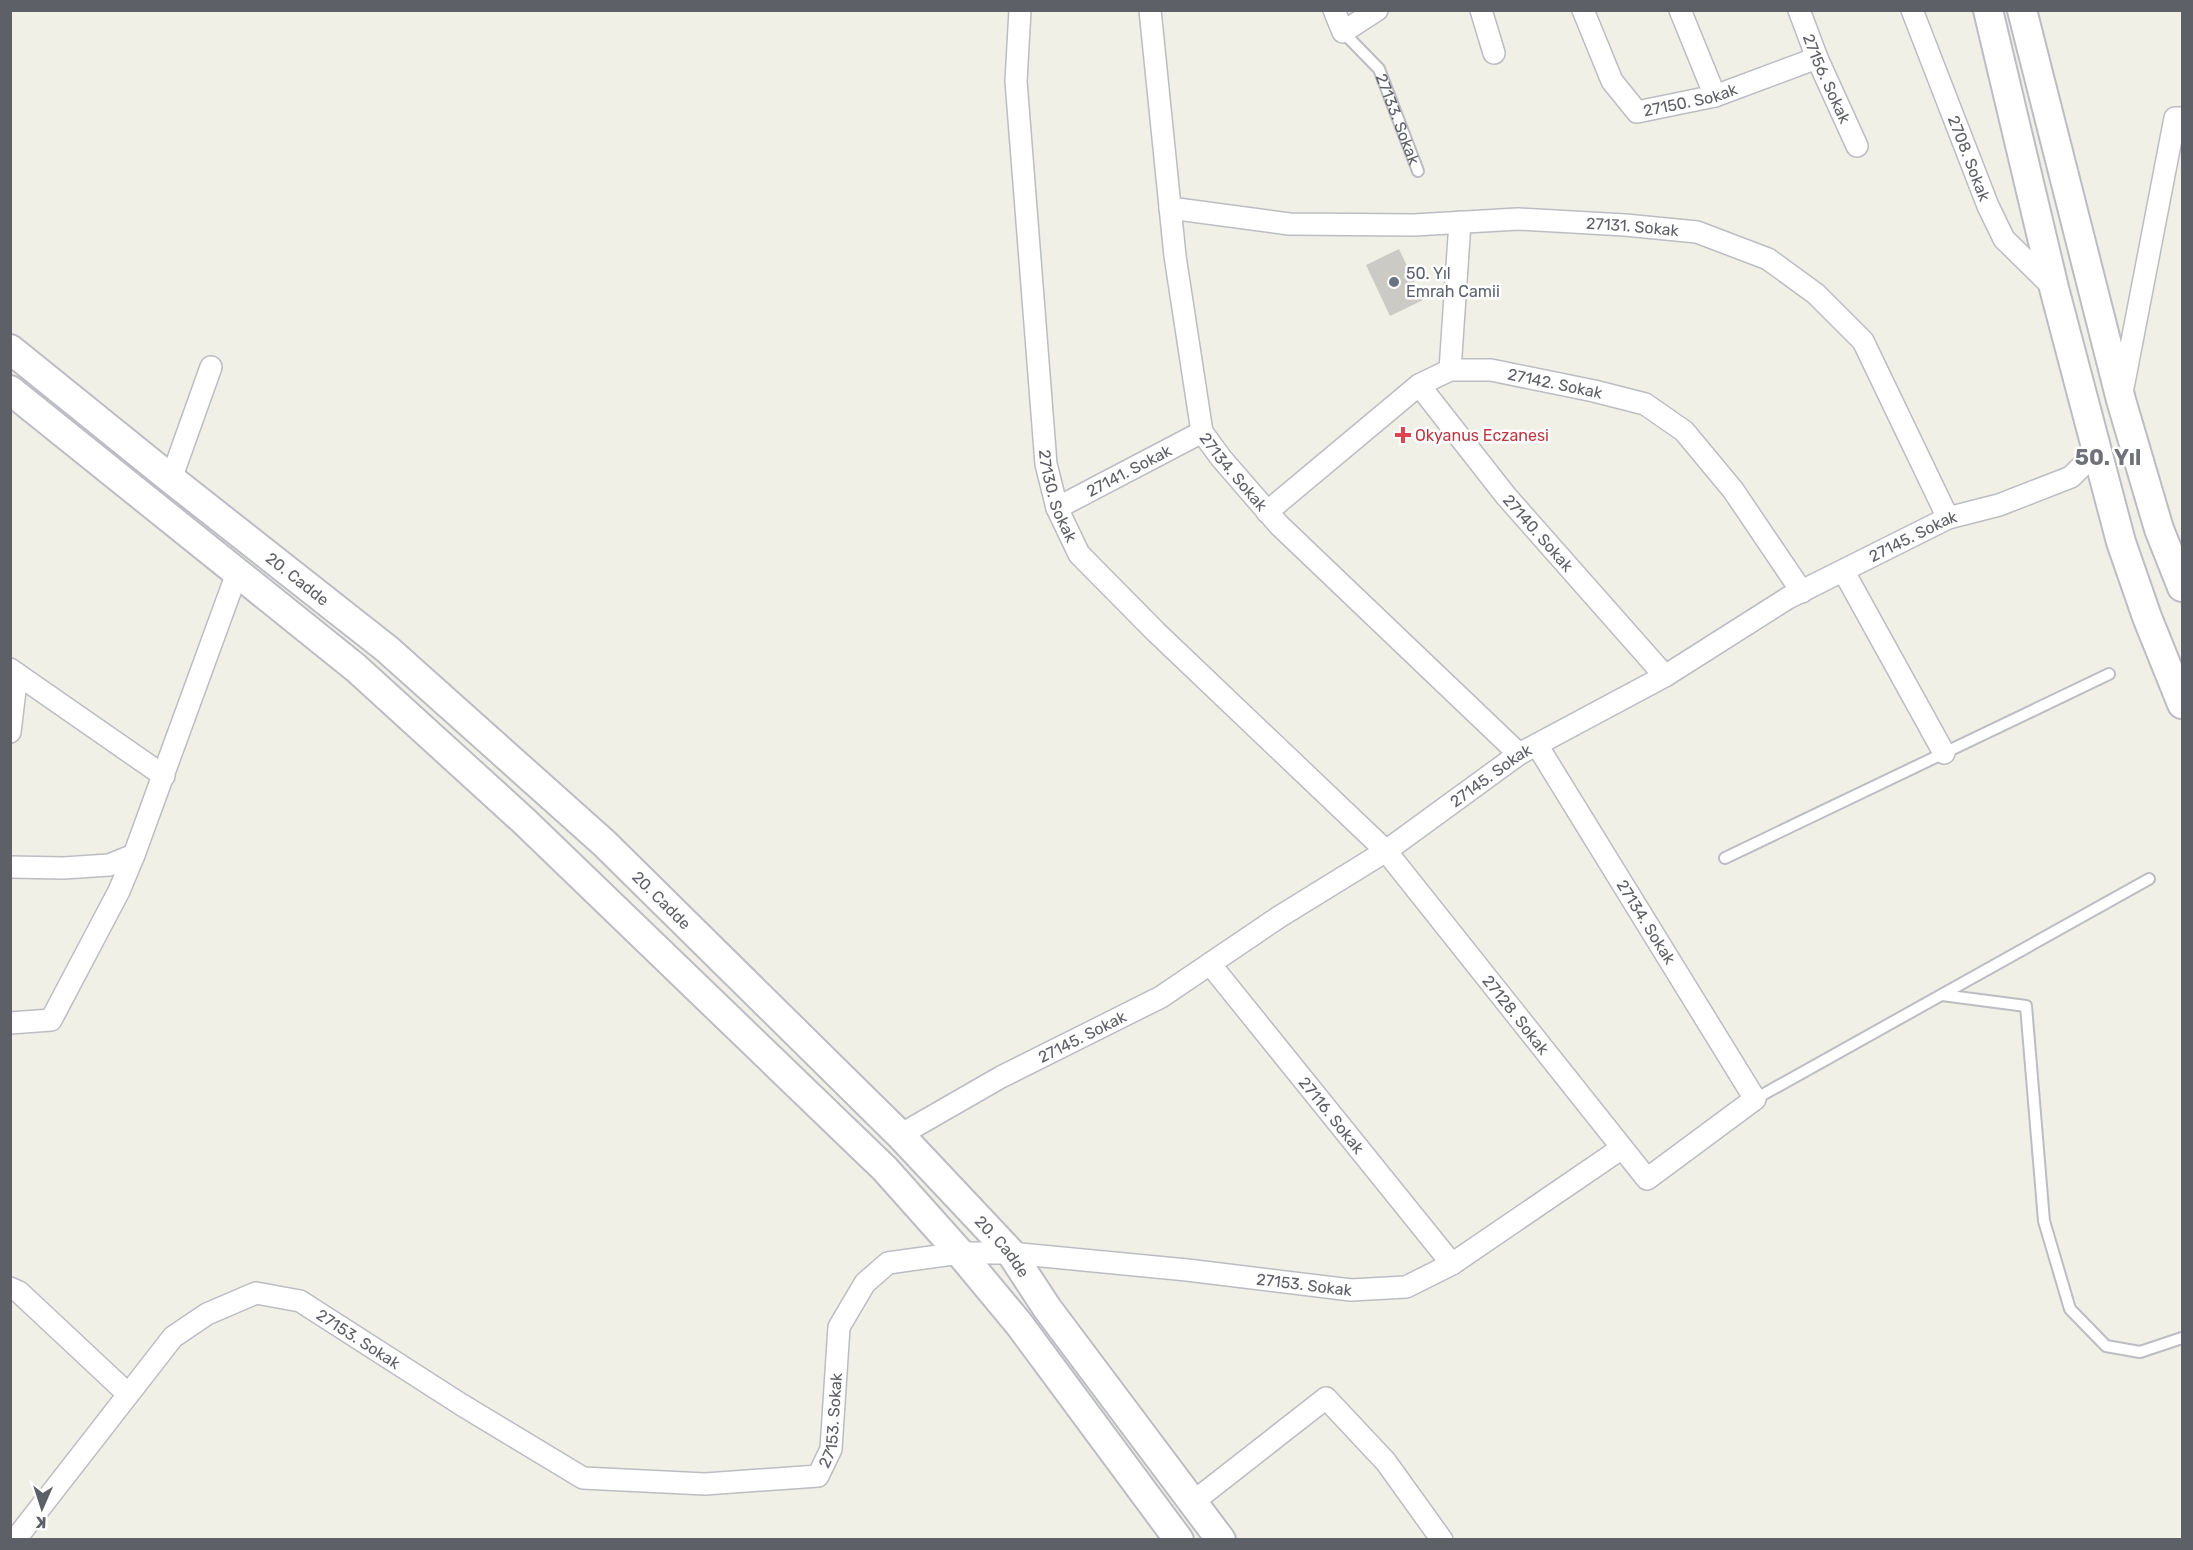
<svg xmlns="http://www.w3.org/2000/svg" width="2193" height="1550" font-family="Rubik,sans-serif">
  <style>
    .building { fill: #cccac4 }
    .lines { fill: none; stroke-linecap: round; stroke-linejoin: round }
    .lane-casing { stroke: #bbbdc2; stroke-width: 14 }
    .street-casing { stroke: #bbbdc2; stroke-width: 24 }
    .secondary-casing { stroke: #bcbdc4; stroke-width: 32 }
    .lane { stroke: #fff; stroke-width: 10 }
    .street { stroke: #fff; stroke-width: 21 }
    .secondary { stroke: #fff; stroke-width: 28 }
    .worship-dot { fill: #6b7280; stroke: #fff; stroke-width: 2 }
    .health-dot { fill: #e0444e; stroke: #fff; stroke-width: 2 }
    .labels { text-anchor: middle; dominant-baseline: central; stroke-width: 5; stroke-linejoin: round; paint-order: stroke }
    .street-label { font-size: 16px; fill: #5e6067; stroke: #fff }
    .worship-label { font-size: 16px; fill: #5b616d; stroke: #fff; text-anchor: start }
    .health-label { font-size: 16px; fill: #be3a42; stroke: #fff; text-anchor: start }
    .district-label { font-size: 22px; font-weight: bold; fill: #6f7279; stroke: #fff }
  </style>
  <rect width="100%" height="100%" fill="#f0f0e7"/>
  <path class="building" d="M1399 249 1423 300 1390 316 1366 265Z"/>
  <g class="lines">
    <g class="lane-casing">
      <g id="lane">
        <path id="s1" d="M1343 32 1379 69 1418 171"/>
        <path d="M1725 858 2109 674"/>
        <path d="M1942 995 2026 1006 2044 1221 2070 1309 2106 1346 2140 1352 2182 1338"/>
        <path d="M1755 1099 2149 879"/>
      </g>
    </g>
    <g class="street-casing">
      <g id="street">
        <path id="s2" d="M1020 10 1016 81 1046 464 1057 508 1079 554 1156 632 1386 851 1647 1179 1755 1099 1537 745"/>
        <path id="s3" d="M1150 10 1175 256 1202 432 1221 458 1279 525 1519 754"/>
        <path d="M1334 10 1343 32 1377 10"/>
        <path d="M1481 10 1494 53"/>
        <path id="s4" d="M1583 10 1612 81 1637 112 1715 96 1817 58"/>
        <path d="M1680 10 1715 96"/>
        <path id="s5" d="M1799 10 1817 58 1857 146"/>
        <path id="s6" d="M1912 10 1988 206 2004 239 2054 288"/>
        <path id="s7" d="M1170 208 1289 224 1414 225 1518 219 1625 225 1697 232 1768 259 1816 294 1863 341 1948 518"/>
        <path d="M1450 370 1460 222"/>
        <path id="s8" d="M1419 385 1506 496 1665 676"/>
        <path d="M2122 393 2175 118H2182"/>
        <path d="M171 479 211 367"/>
        <path id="s9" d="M1057 508 1202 432"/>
        <path id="s10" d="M1267 512 1419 385 1450 370H1491L1594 391 1645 404 1684 431 1733 490 1802 592"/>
        <path d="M1844 572 1944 753"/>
        <path d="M10 669 164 776"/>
        <path d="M10 732 17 674"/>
        <path d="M10 867 64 868 109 865 134 855 237 573"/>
        <path id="s11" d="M1210 964 1452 1264"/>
        <path d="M10 1023 51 1020 119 891 134 855"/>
        <path id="s12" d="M900 1135 1001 1077 1161 997 1279 917 1386 851 1519 754 1665 676 1788 598 1948 518 1999 505 2071 477 2097 451"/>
        <path d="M10 1288 19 1292 128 1394"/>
        <path d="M1193 1502 1326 1398 1386 1462 1442 1540"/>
        <path id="s13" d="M15 1540 173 1337 207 1314 256 1293 300 1301 462 1405 583 1478 705 1484 818 1476 831 1449 839 1327 865 1283 888 1263 960 1253H1011L1187 1270 1351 1290 1406 1287 1452 1264 1622 1148"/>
      </g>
    </g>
    <g class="secondary-casing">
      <g id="secondary">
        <path d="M1988 10 2054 288 2121 542 2147 617 2182 704"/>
        <path d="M2022 10 2121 400 2159 529 2182 587"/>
        <path id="s14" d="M10 349 171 479 387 649 604 843 900 1135 1011 1253 1047 1308 1221 1540"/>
        <path d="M10 390 356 668 524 821 885 1169 960 1253 1019 1324 1179 1540"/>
      </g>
    </g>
    <use href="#lane" class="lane"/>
    <use href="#street" class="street"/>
    <use href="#secondary" class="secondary"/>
  </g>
  <circle class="worship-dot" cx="1394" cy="282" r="6"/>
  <path class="health-dot" d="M1400 426h6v6h6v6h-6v6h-6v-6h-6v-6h6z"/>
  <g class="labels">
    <g class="street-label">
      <text stroke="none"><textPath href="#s5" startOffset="74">27156. Sokak</textPath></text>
      <text stroke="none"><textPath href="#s4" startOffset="171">27150. Sokak</textPath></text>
      <text stroke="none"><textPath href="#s1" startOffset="105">27133. Sokak</textPath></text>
      <text stroke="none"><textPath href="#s6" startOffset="159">2708. Sokak</textPath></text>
      <text stroke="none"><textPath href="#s7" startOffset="464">27131. Sokak</textPath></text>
      <text stroke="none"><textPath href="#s10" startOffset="339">27142. Sokak</textPath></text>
      <text stroke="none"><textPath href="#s9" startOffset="81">27141. Sokak</textPath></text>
      <text stroke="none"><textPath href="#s3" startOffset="476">27134. Sokak</textPath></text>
      <text stroke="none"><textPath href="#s2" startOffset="489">27130. Sokak</textPath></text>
      <text stroke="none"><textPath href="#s8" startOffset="190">27140. Sokak</textPath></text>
      <text stroke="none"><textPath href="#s12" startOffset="1179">27145. Sokak</textPath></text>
      <text stroke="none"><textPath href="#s14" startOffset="368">20. Cadde</textPath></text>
      <text stroke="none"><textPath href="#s12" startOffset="693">27145. Sokak</textPath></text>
      <text stroke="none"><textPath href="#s14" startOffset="854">20. Cadde</textPath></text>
      <text transform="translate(1646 922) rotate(58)">27134. Sokak</text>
      <text stroke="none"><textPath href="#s2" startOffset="1188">27128. Sokak</textPath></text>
      <text stroke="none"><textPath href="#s12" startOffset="207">27145. Sokak</textPath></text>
      <text stroke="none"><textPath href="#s11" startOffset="194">27116. Sokak</textPath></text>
      <text stroke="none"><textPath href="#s14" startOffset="1340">20. Cadde</textPath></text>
      <text stroke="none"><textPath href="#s13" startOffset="1618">27153. Sokak</textPath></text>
      <text stroke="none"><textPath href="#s13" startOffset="466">27153. Sokak</textPath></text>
      <text stroke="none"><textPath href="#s13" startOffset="1024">27153. Sokak</textPath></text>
    </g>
    <g class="worship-label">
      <text x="1406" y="273">50. Yıl<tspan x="1406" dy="18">Emrah Camii</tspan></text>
    </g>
    <g class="health-label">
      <text x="1415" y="435">Okyanus Eczanesi</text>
    </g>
    <g class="district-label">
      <text x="2108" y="457">50. Yıl</text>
    </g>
  </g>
  <rect width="2193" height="1550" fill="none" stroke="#5e6067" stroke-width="24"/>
  <g transform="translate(42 1508) rotate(183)" stroke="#ffffff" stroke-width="4.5" paint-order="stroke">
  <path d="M0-4.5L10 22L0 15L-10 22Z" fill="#5e6067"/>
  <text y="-9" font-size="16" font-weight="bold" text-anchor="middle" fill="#5e6067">K</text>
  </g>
</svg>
